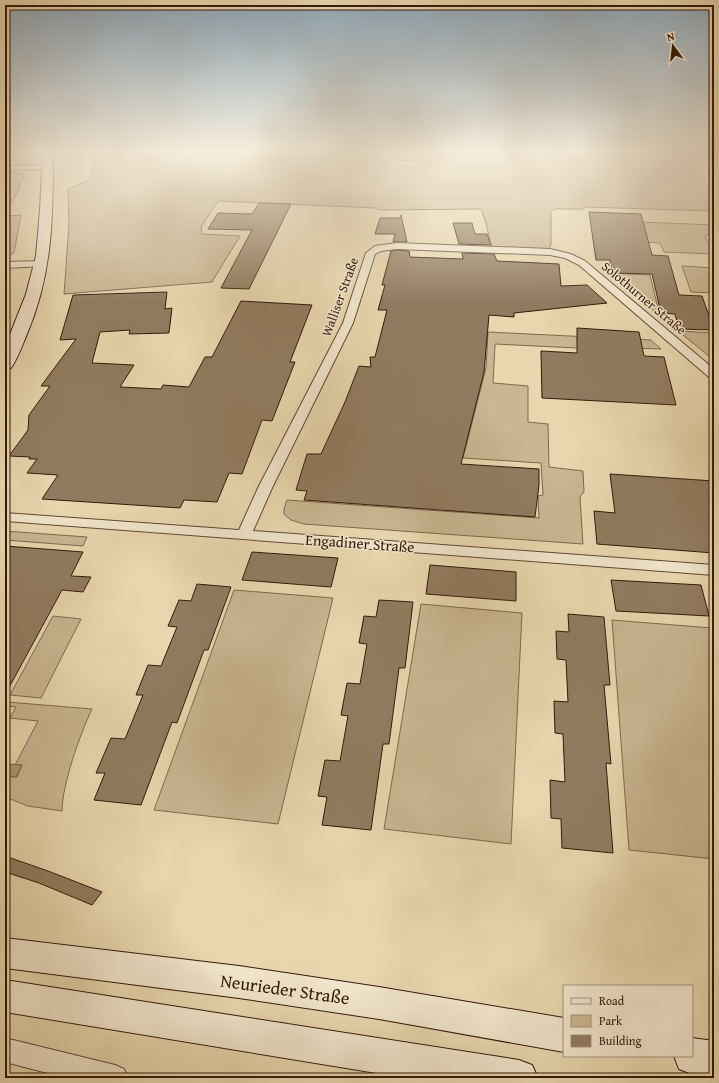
<svg xmlns="http://www.w3.org/2000/svg" width="719" height="1083" font-family="'Gentium Book Plus',serif">
  <style>
    .green { fill: #c9b692; stroke: #7e684e }
    .water { fill: #aa9676; stroke: #7a644b }
    .building { fill: #917b5f; stroke: #33190a }
    .lines { fill: none; stroke-linecap: round; stroke-linejoin: round }
    .street-casing { stroke: #604833; stroke-width: 2 }
    .secondary-casing { stroke: #33190a; stroke-width: 2 }
    .street { fill: #f0e4ca; fill-rule: evenodd }
    .secondary { fill: #f0e4ca; fill-rule: evenodd }
    .labels { text-anchor: middle; dominant-baseline: central; stroke-width: 3; stroke-linejoin: round; paint-order: stroke }
    .far-street-label { font-size: 13px; fill: #33190a; stroke: #f0e4ca }
    .street-label { font-size: 15px; fill: #33190a; stroke: #f0e4ca }
    .near-street-label { font-size: 18px; fill: #33190a; stroke: #f0e4ca }
  </style>
  <rect width="100%" height="100%" fill="#e8d6ae"/>
  <filter id="stains"><feTurbulence type="fractalNoise" baseFrequency=".005" numOctaves="4"/><feColorMatrix values="0 0 0 0 .2 0 0 0 0 .09 0 0 0 0 .02 0 0 0 .5 -.17"/></filter>
  <radialGradient id="worn" r=".72"><stop offset=".6" stop-color="#630" stop-opacity="0"/><stop offset="1" stop-color="#630" stop-opacity=".3"/></radialGradient>
  <g class="green">
    <path d="M93 151H339L410 167 450 151H714V211L584 207 583 209H555L551 211V244L549 249H492L486 223 481 209 379 210 375 208 218 201 201 227 202 234 240 236 212 282 64 294 69 224 68 189 90 180 97 154Z"/>
    <path d="M406 151H436L409 162 389 157Z"/>
    <path d="M5 172 21 173 24 175 18 191 9 207H5V184L13 178 5 177Z"/>
    <path d="M21 215 14 253 5 257V218L7 216Z"/>
    <path d="M617 221 714 225V234L705 235 708 244H714V254L664 252 660 243 623 241Z"/>
    <path d="M682 266 714 268V293L691 292Z"/>
    <path d="M609 273 650 275 660 316Z"/>
    <path d="M678 331 714 333V360Z"/>
    <path d="M488 332 651 340 661 349 636 348 637 351 495 344 493 383 528 386V422L548 424 549 467 583 471 584 492 580 497 583 544 304 524 291 520 284 514V509L287 500 539 518 538 496 543 495 541 463 463 458 486 368Z"/>
    <path d="M5 531 87 537 83 546 5 540Z"/>
    <path d="M234 590 333 598 278 824 154 810Z"/>
    <path d="M421 604 522 613 511 844 384 829Z"/>
    <path d="M53 616 81 619 41 698 10 695Z"/>
    <path d="M612 620 712 628 714 639V859L629 850Z"/>
    <path d="M7 702 92 709C80 734 62 785 62 811L28 806 5 797V785L10 776 17 777 22 765H15L38 721 10 718 16 707 5 706Z"/>
  </g>
  <path class="water" d="M5 764 22 765 16 777 5 776Z"/>
  <g class="building">
    <path d="M259 203 291 204 249 289 221 288 252 230 208 229 218 213 252 214Z"/>
    <path d="M589 212 641 214 652 255 668 256 679 295 702 296 714 330 679 329 675 314 661 313 652 274 612 273 610 260H596Z"/>
    <path d="M401 215 407 242H393L395 234H375L380 218H400Z"/>
    <path d="M453 223H472L475 234H487L491 245 459 244Z"/>
    <path d="M397 250 409 251 410 257 463 259 462 253 494 254 497 261 559 264 561 286 587 285 607 303 514 313V317L489 315 484 372 461 464 539 469V485L535 517 304 500 307 491 296 490 307 454H321L345 402 359 366 371 367 370 357H375L387 310H378L385 285H382L391 251Z"/>
    <path d="M167 292 165 309 172 308 169 333 129 334 130 330 100 332 92 363 134 365 120 387 161 389 163 385 189 387 205 357H212L241 301 312 305 290 362H295L272 421 262 420 242 474 229 473 217 502 184 500 180 508 42 499 58 475 27 473 37 459H29L30 457 9 456 28 430 29 415 50 386H41L76 339 60 340 73 295Z"/>
    <path d="M577 328 639 332 644 356 664 357 676 405 542 398 541 351 577 353Z"/>
    <path d="M610 474 714 481V553L597 544 594 511 615 513Z"/>
    <path d="M5 546 83 552 71 576 91 577 83 592 62 590 5 695Z"/>
    <path d="M252 552 338 558 331 587 242 580Z"/>
    <path d="M430 565 516 572V601L426 594Z"/>
    <path d="M611 580 701 585 709 616 616 611Z"/>
    <path d="M197 584 231 587 208 650H204L177 723 172 722 141 805 94 800 105 773H96L111 738 125 739 143 695H136L148 665 161 666 177 627 168 626 179 600 191 601Z"/>
    <path d="M379 600 413 602 405 668H399L389 744H383L371 830 322 825 327 797 318 796 325 760 340 761 348 716 341 715 347 683 360 684 367 644 359 643 364 616 376 617Z"/>
    <path d="M568 614 604 617 610 685H604L611 764 606 763 613 853 562 848 561 819 551 818 550 780 565 782 563 734 555 733 554 701 568 702 566 660 557 659 556 631 569 632Z"/>
    <path d="M5 856 48 871 102 892 92 905 39 883 5 872Z"/>
  </g>
  <g class="lines">
    <g class="street-casing">
      <g id="street">
        <path d="M47 165H50V169L5 170V166Z"/>
        <path d="M397 243 550 249 571 254 585 261 714 369V379L710 378 579 265 565 258 550 255 397 249 381 251 375 254 353 323 272 488 253 531 714 565V575L5 521V513L239 530 258 488 343 323 366 253 375 246Z"/>
        <path d="M42 261 47 264 45 266 5 268V262Z"/>
        <path d="M5 1038 115 1065 124 1069 128 1078H67L5 1062Z"/>
      </g>
    </g>
    <g class="secondary-casing">
      <g id="secondary">
        <path d="M43 151H53C53 217 53 272 27 334 22 346 18 358 11 368L5 369V347L26 294 36 256 40 210Z"/>
        <path d="M5 938 239 966 379 987 564 1018V1052L379 1019 239 998 5 968Z"/>
        <path d="M5 980 519 1060 532 1065 538 1078H407L5 1012Z"/>
        <path d="M692 1038 714 1041V1077L692 1074 679 1069 674 1056H692Z"/>
      </g>
    </g>
    <use href="#street" class="street"/>
    <use href="#secondary" class="secondary"/>
  </g>
  <linearGradient id="sky" x2="0" y2="1"><stop stop-color="#8fa8ba"/><stop offset="0.5" stop-color="#f5eddb"/><stop offset="1" stop-color="#f5eddb" stop-opacity="0"/></linearGradient>
  <rect width="719" height="302" fill="url(#sky)"/>
  <g class="labels">
    <g class="far-street-label">
      <text transform="translate(340 297) rotate(-70)">Walliser Straße</text>
      <text transform="translate(644 298) rotate(40)">Solothurner Straße</text>
    </g>
    <g class="street-label">
      <text transform="translate(360 543) rotate(4)">Engadiner Straße</text>
    </g>
    <g class="near-street-label">
      <text transform="translate(285 989) rotate(8)">Neurieder Straße</text>
    </g>
  </g>
  <rect width="719" height="1083" fill="none" stroke="#e8d6ae" stroke-width="20"/>
  <rect x="6" y="6" width="707" height="1071" fill="none" stroke="#33190a" stroke-width="2"/>
  <rect x="10" y="10" width="699" height="1063" fill="none" stroke="#33190a"/>
  <rect x="563" y="985" width="130" height="72" fill="#f0e4ca" stroke="#a4937d"/>
  <rect x="571" y="998" width="20" height="6" fill="#f0e4ca" stroke="#a4937d"/>
  <text x="599" y="1005" font-size="12" fill="#33190a">Road</text>
  <rect x="571" y="1015" width="20" height="12" fill="#c9b692" stroke="#a4937d"/>
  <text x="599" y="1025" font-size="12" fill="#33190a">Park</text>
  <rect x="571" y="1035" width="20" height="12" fill="#917b5f" stroke="#a4937d"/>
  <text x="599" y="1045" font-size="12" fill="#33190a">Building</text>
  <g transform="translate(673 46) rotate(345)" stroke="#f0e4ca" stroke-width="3" paint-order="stroke">
  <path d="M0-3L7 15L0 10L-7 15Z" fill="#33190a"/>
  <text y="-6" font-size="11" font-weight="bold" text-anchor="middle" fill="#33190a">N</text>
  </g>
  <rect width="100%" height="100%" filter="url(#stains)"/>
  <rect width="100%" height="100%" fill="url(#worn)"/>
</svg>
